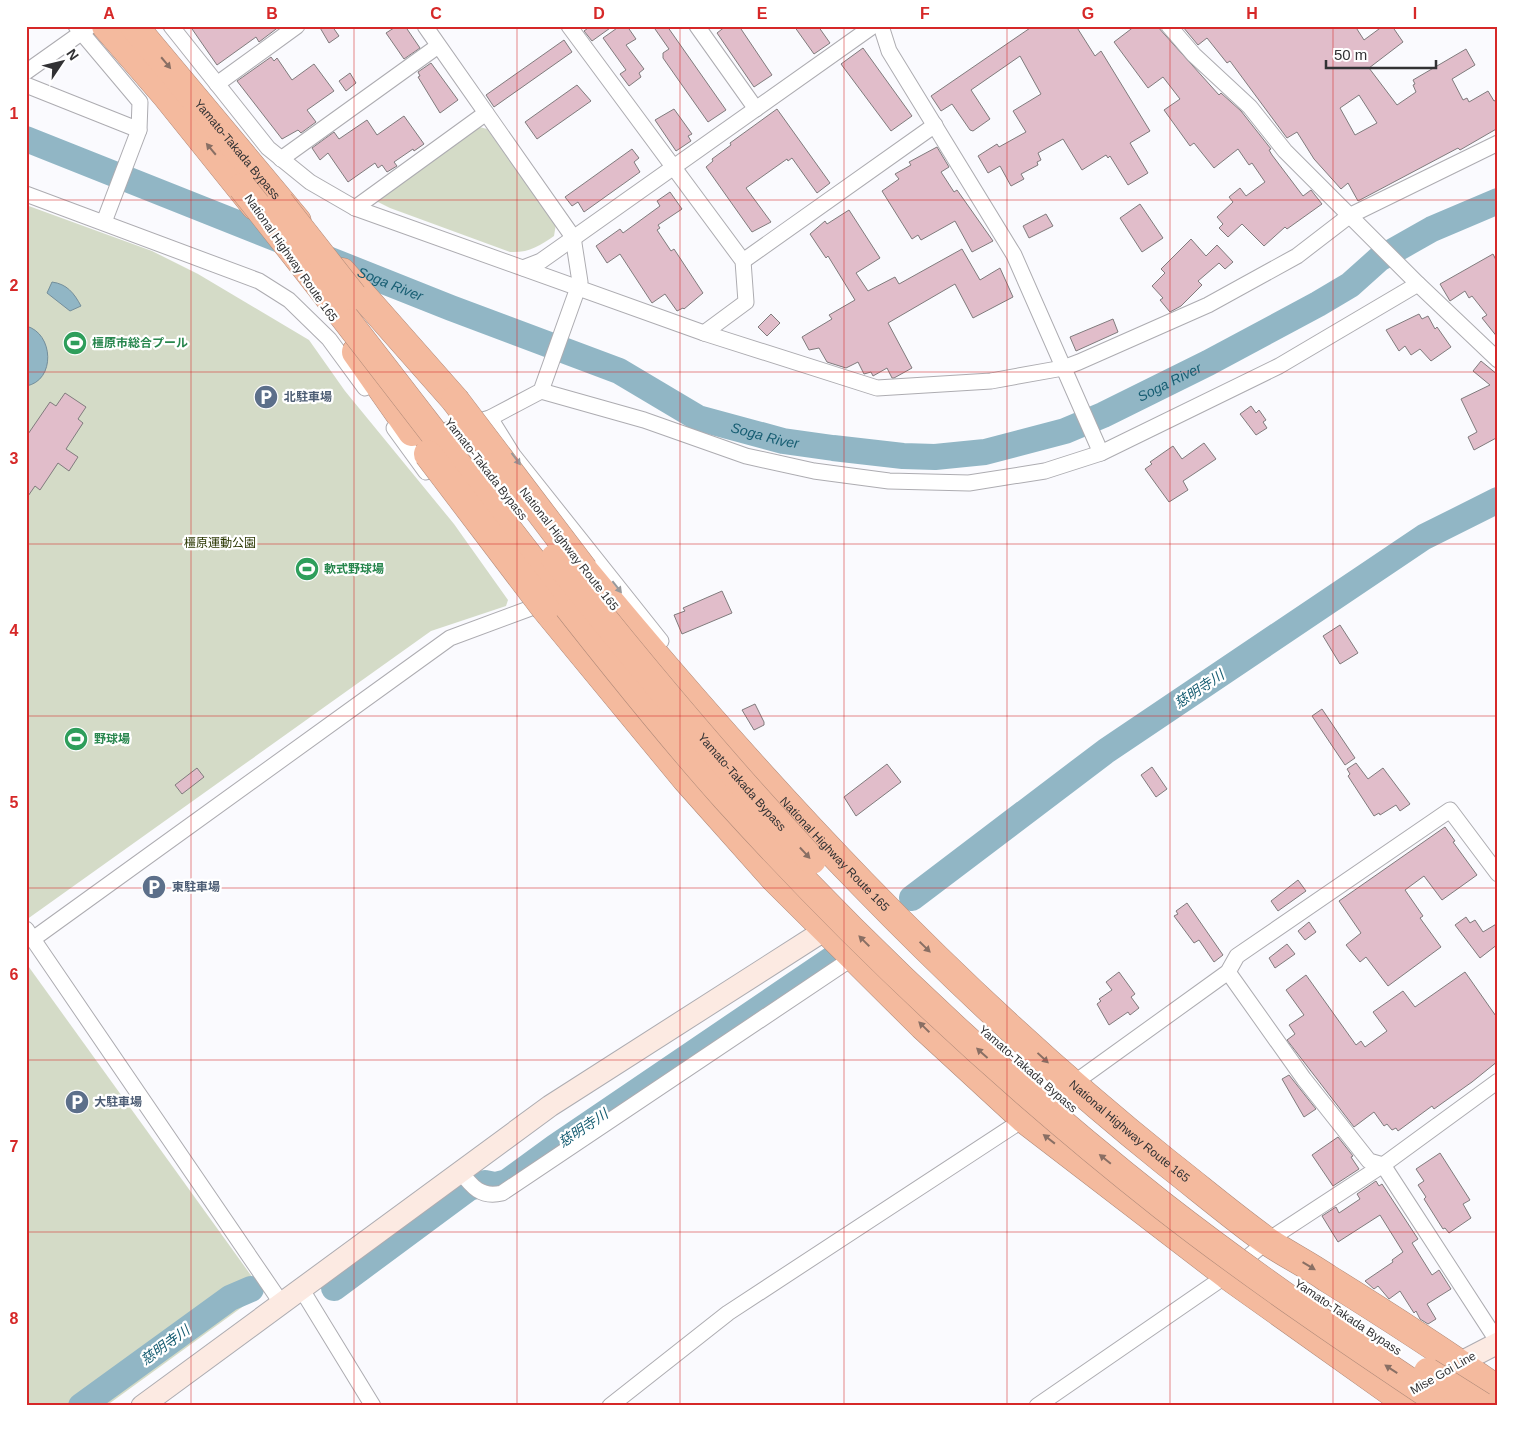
<svg xmlns="http://www.w3.org/2000/svg" width="1524" height="1432" font-family="Arial,'Noto Sans JP',sans-serif">
  <style>
    .green { fill: #d4dbc7 }
    .water { fill: #91b6c5; stroke: #748e9a }
    .lines { fill: none; stroke-linecap: round; stroke-linejoin: round }
    .river { stroke: #91b6c5; stroke-width: 26 }
    .building { fill: #e1bdca; stroke: #807b7d; fill-rule: evenodd }
    .street-casing { stroke: #adacb1; stroke-width: 17 }
    .secondary-casing { stroke: #adacb1; stroke-width: 23 }
    .highway-casing { stroke: #b08a79; stroke-width: 29 }
    .street { stroke: #fff; stroke-width: 15 }
    .secondary { stroke: #fceae2; stroke-width: 21 }
    .highway { stroke: #f4ba9e; stroke-width: 28 }
    .highway-bridge-casing { stroke: #b08a79; stroke-width: 29; stroke-linecap: butt }
    .highway-bridge { stroke: #f4ba9e; stroke-width: 28 }
    .oneway { fill: #896f64 }
    .oneway2 { fill: #98989a }
    .grid { fill: none; stroke: #d62828; stroke-width: 1; stroke-opacity: 0.55 }
    .labels { text-anchor: middle; dominant-baseline: central; stroke-width: 4.5; stroke-linejoin: round; paint-order: stroke }
    .street-label { font-size: 12px; fill: #323234; stroke: #fff }
    .leisure-label { font-size: 12px; font-weight: bold; fill: #27864d; stroke: #fff; text-anchor: start }
    .service-label { font-size: 12px; font-weight: bold; fill: #4e5e75; stroke: #fff; text-anchor: start }
    .park-label { font-size: 12px; fill: #2c3904; stroke: #fff }
    .water-label { font-size: 14px; font-style: italic; fill: #165d72; stroke: #fff }
    .neatline { fill: none; stroke: #d62828; stroke-width: 2 }
    .grid-label { font-size: 16px; text-anchor: middle; font-weight: bold; fill: #d62828 }
  </style>
  <rect width="100%" height="100%" fill="#fafafe"/>
  <g class="green">
    <path d="M476 126 487 129 556 224 554 236C539 246 529 253 510 252L390 208 374 200Z"/>
    <path d="M26 205 152 251 198 274 309 340 345 391 454 524 508 600 506 606 431 631 26 920Z"/>
    <path d="M26 963 263 1292 106 1406H26Z"/>
  </g>
  <g class="water">
    <path d="M52 282C67 284 74 293 81 306L70 311 47 293Z"/>
    <path d="M26 326C54 333 56 381 26 386Z"/>
  </g>
  <g class="lines">
    <g class="river">
      <path id="s1" d="M26 139 451 308 619 371 698 418 783 441 833 448 903 456 935 457 985 452 1065 431 1103 415 1208 363 1318 304 1350 285 1379 259 1409 242 1432 229 1498 201"/>
      <path d="M912 898 1106 751 1424 537 1498 500"/>
      <path d="M334 1288 469 1188 485 1183 495 1185 507 1182 555 1147 832 959"/>
      <path d="M81 1406 230 1298 251 1289"/>
    </g>
  </g>
  <g class="building">
    <path d="M190 26H280L259 42 256 37 217 65Z"/>
    <path d="M319 26H332L339 36 329 43Z"/>
    <path d="M397 26H405L420 48 404 59 386 33Z"/>
    <path d="M591 26H613L592 41 584 31Z"/>
    <path d="M620 26H627L636 39 626 45 644 69 639 73 641 77 629 86 620 74 626 70 603 38Z"/>
    <path d="M659 26H667L726 110 708 122 663 58V53L669 49 655 29Z"/>
    <path d="M726 26H739L772 75 754 87 717 33Z"/>
    <path d="M794 26H818L830 43 814 54Z"/>
    <path d="M1033 26H1076L1095 56 1101 51 1150 131 1130 143 1148 173 1128 185 1110 156 1108 158 1106 155 1082 170 1063 139 1038 153 1041 160 1037 162 1038 165 1021 174 1024 179 1011 186 1000 166 988 173 978 156 997 144 999 147 1026 132 1013 111 1041 94 1020 56 971 90 990 119 973 131 970 130 952 104 941 111 931 96Z"/>
    <path d="M1135 26H1157L1219 95 1221 93 1241 111 1271 149 1269 150 1272 155 1303 196 1311 190 1322 204 1287 229 1285 227 1264 246 1242 224 1228 237 1219 228 1223 224 1217 217 1233 202 1229 197 1240 188 1246 196 1265 182 1252 163 1249 165 1238 149 1214 168 1194 143 1190 146 1164 110 1180 99 1163 77 1148 88 1114 42Z"/>
    <path d="M1184 26H1355L1364 40 1383 26H1392L1403 42 1369 68 1397 105 1416 92 1413 85 1415 84 1413 80 1466 49 1475 65 1452 79 1463 100 1467 98 1469 102 1488 91 1494 101 1498 99V128L1460 150 1458 148 1358 201 1348 183 1341 189 1314 159 1297 132 1287 138 1230 61 1227 63 1207 38 1198 45 1183 27ZM1359 95 1377 123 1355 135 1340 108Z"/>
    <path d="M564 40 572 52 494 107 486 95Z"/>
    <path d="M863 48 912 116 891 131 841 64Z"/>
    <path d="M271 57 274 61 277 58 292 80 314 64 334 91 307 110 316 122 301 133 298 130 282 139 237 81Z"/>
    <path d="M431 63 458 100 440 113 418 77 420 76 418 72Z"/>
    <path d="M350 73 356 83 346 91 339 81Z"/>
    <path d="M577 85 591 101 537 139 525 122Z"/>
    <path d="M674 109 692 134 688 136 691 141 676 151 655 120Z"/>
    <path d="M777 109 830 183 817 193 792 158 788 161 787 159 746 188 771 222 752 232 706 167 713 161 712 159 731 145 730 143Z"/>
    <path d="M404 116 424 144 414 151 413 149 394 162 397 166 387 172 382 165 378 168 375 163 348 182 328 153 320 160 312 148 334 132 339 139 367 120 377 135Z"/>
    <path d="M937 147 949 167 941 172 954 192 957 190 993 241 972 252 955 221 921 240 918 235 912 239 882 191 899 179 895 174 911 165 909 162Z"/>
    <path d="M632 149 639 158 634 162 640 172 584 212 578 202 572 206 565 197Z"/>
    <path d="M670 192 682 209 658 225 660 228 657 230 671 251 674 249 703 293 684 309 683 308 677 311 665 294 652 303 620 254 607 263 596 246 620 229 623 233 660 206 657 201Z"/>
    <path d="M1140 204 1163 238 1142 252 1120 218Z"/>
    <path d="M849 210 880 258 856 273 868 291 895 277 899 284 962 249 980 280 1000 268 1013 297 973 318 955 284 888 323 912 368 894 378H892L887 368 873 376 871 372 864 374 858 362 846 368 827 362 819 348 809 350 802 337 832 319 829 315 855 300 828 256 826 258 810 234 825 221 827 224Z"/>
    <path d="M1046 214 1053 226 1029 238 1023 226Z"/>
    <path d="M1191 239 1206 256 1217 245 1233 262 1225 269 1219 263 1198 281 1202 285 1181 306 1170 312 1160 300 1163 298 1152 286 1165 273 1161 269Z"/>
    <path d="M1493 254 1498 264V338L1482 318 1487 315 1472 296 1469 298 1465 291 1450 301 1440 284Z"/>
    <path d="M771 314 780 323 767 336 758 327Z"/>
    <path d="M1419 314 1422 319 1428 316 1435 329 1437 327 1451 347 1431 361 1420 349 1411 355 1405 346 1399 351 1386 330Z"/>
    <path d="M1113 319 1118 332 1076 351 1070 337Z"/>
    <path d="M1481 361 1498 375V437L1474 450 1468 437 1477 432 1461 399 1490 385 1473 371Z"/>
    <path d="M65 393 86 407 78 419 83 423 66 449 78 457 69 471 58 463 40 490 35 486 26 499V437L50 402 56 406Z"/>
    <path d="M1251 406 1256 413 1259 410 1266 420 1263 422 1267 428 1256 435 1240 414Z"/>
    <path d="M1204 443 1216 459 1183 481 1188 490 1169 502 1145 469 1152 464 1150 462 1173 446 1182 459Z"/>
    <path d="M722 591 732 613 682 634 674 615 685 611 683 608Z"/>
    <path d="M1340 625 1358 653 1340 664 1323 636Z"/>
    <path d="M755 704 764 722V725L754 730 742 710Z"/>
    <path d="M1322 709 1355 758 1345 765 1312 716Z"/>
    <path d="M1356 763 1368 779 1383 768 1410 804 1400 811 1396 805 1380 815 1379 813 1374 816 1348 776 1350 774 1347 769Z"/>
    <path d="M887 764 901 782 856 816 844 797Z"/>
    <path d="M1152 767 1167 789 1156 797 1141 775Z"/>
    <path d="M197 768 204 777 182 794 175 785Z"/>
    <path d="M1445 827 1455 841 1453 842 1477 875 1442 900 1424 876 1405 890 1423 916 1420 918 1441 947 1388 986 1366 957 1360 962 1346 945 1361 933 1339 901Z"/>
    <path d="M1298 880 1306 891 1278 911 1271 901Z"/>
    <path d="M1187 903 1223 955 1214 962 1199 940 1194 943 1174 916 1178 914 1176 911Z"/>
    <path d="M1466 917 1470 923 1475 920 1483 932 1498 923V944L1480 958 1455 925Z"/>
    <path d="M1309 922 1316 932 1305 940 1298 931Z"/>
    <path d="M1287 944 1295 954 1275 968 1269 958Z"/>
    <path d="M1119 972 1135 994 1131 997 1139 1008 1130 1015 1128 1012 1109 1025 1097 1004 1101 1001 1099 999 1112 990 1106 982Z"/>
    <path d="M1465 972 1498 1019V1061L1472 1082 1434 1109 1432 1106 1398 1131 1396 1128 1392 1130 1387 1124 1384 1126 1374 1112 1354 1127 1287 1040 1295 1034 1289 1025 1304 1015 1286 990 1306 975 1356 1045 1361 1041 1365 1047 1387 1031 1373 1012 1403 991 1415 1007Z"/>
    <path d="M1289 1075 1316 1109 1304 1117 1282 1079Z"/>
    <path d="M1338 1137 1353 1156 1351 1157 1359 1169 1333 1186 1312 1155Z"/>
    <path d="M1440 1153 1470 1200 1463 1204 1471 1218 1449 1233 1445 1228 1443 1229 1424 1199 1426 1197 1418 1185 1424 1181 1416 1169Z"/>
    <path d="M1376 1181 1379 1186 1382 1184 1418 1239 1412 1243 1432 1275 1439 1270 1451 1289 1427 1304 1436 1319 1428 1324 1420 1319 1416 1311 1414 1313 1400 1291 1389 1299 1378 1286 1374 1289 1365 1281 1393 1262 1392 1260 1403 1252 1380 1215 1338 1242 1322 1216 1336 1207 1339 1213 1360 1199 1357 1194Z"/>
  </g>
  <g class="lines">
    <g class="street-casing">
      <g id="street">
        <path d="M76 26 140 102 139 130 104 222"/>
        <path d="M171 26 268 148 310 182 355 208 704 333 877 388 991 381 1063 368 1079 362 1208 305 1297 256 1349 216 1498 143"/>
        <path d="M425 26 573 237 580 282 541 391 490 418 430 435"/>
        <path d="M569 26 743 261 746 302 704 333"/>
        <path d="M697 26 756 109"/>
        <path d="M881 26 889 51 1014 255 1101 453"/>
        <path d="M1169 26 1194 55 1250 107 1285 151 1418 284 1498 360"/>
        <path d="M26 72 88 28"/>
        <path d="M217 84 297 26"/>
        <path d="M26 85 139 130"/>
        <path d="M281 159 438 46"/>
        <path d="M26 194 259 281 289 300 329 339 365 388"/>
        <path d="M355 208 486 113"/>
        <path d="M743 261 935 125"/>
        <path d="M523 268 541 261 558 249 873 26"/>
        <path d="M541 391 644 420 746 456 814 471 889 481 969 483 1045 471 1101 453 1279 366 1418 284"/>
        <path d="M490 418 513 455 661 641"/>
        <path d="M394 428 426 472"/>
        <path d="M26 929 282 1304"/>
        <path d="M33 939 450 638 531 608"/>
        <path d="M1228 972 1304 1079 1369 1161 1383 1165 1498 1342"/>
        <path d="M460 1171C472 1187 481 1198 502 1193L854 957"/>
        <path d="M302 1290 373 1406"/>
        <path d="M610 1406 728 1313 1024 1119 1228 972 1237 956 1450 810 1498 874"/>
        <path d="M1037 1406 1227 1275 1267 1241 1383 1165 1498 1081"/>
      </g>
    </g>
    <g class="secondary-casing">
      <g id="secondary">
        <path d="M1446 1370 1498 1343"/>
        <path d="M142 1406 550 1106 825 930"/>
      </g>
    </g>
    <g class="highway-casing">
      <g id="highway">
        <path d="M106 26 165 94 255 206"/>
        <path id="s2" d="M134 26 297 221"/>
        <path d="M342 272 455 400"/>
        <path d="M356 352 412 432"/>
        <path id="s3" d="M587 574C764 788 950 989 1167 1163 1199 1188 1231 1215 1264 1239 1284 1253 1307 1264 1327 1278 1385 1314 1442 1351 1498 1390"/>
        <path d="M545 608 686 779 775 879 923 1026 1024 1119 1227 1275 1411 1406"/>
      </g>
    </g>
    <use href="#street" class="street"/>
    <use href="#secondary" class="secondary"/>
    <use href="#highway" class="highway"/>
    <g class="highway-bridge-casing">
      <g id="highway-bridge">
        <path d="M242 187C341 311 437 438 534 563 596 643 659 723 726 798 860 946 1007 1083 1163 1206 1254 1277 1350 1342 1446 1406"/>
        <path d="M280 203 353 296"/>
        <path d="M455 400 584 570"/>
        <path d="M428 454 545 608"/>
        <path id="s4" d="M555 558C637 662 722 763 812 860"/>
        <path d="M1428 1372 1482 1406"/>
      </g>
    </g>
    <use href="#highway-bridge" class="highway-bridge"/>
  </g>
  <defs><path id="oneway-solid" d="M-6-.8H1V-3.2L6.5 0L1 3.2V.8H-6Z" transform="scale(1.25)"/></defs>
  <g class="oneway">
    <use href="#oneway-solid" transform="translate(166 63) rotate(50)"/>
    <use href="#oneway-solid" transform="translate(211 149) rotate(-130)"/>
    <use href="#oneway-solid" transform="translate(805 853) rotate(47)"/>
    <use href="#oneway-solid" transform="translate(864 941) rotate(-135)"/>
    <use href="#oneway-solid" transform="translate(925 947) rotate(44)"/>
    <use href="#oneway-solid" transform="translate(924 1027) rotate(-136)"/>
    <use href="#oneway-solid" transform="translate(982 1053) rotate(-138)"/>
    <use href="#oneway-solid" transform="translate(1043 1058) rotate(43)"/>
    <use href="#oneway-solid" transform="translate(1049 1139) rotate(-142)"/>
    <use href="#oneway-solid" transform="translate(1105 1159) rotate(-141)"/>
    <use href="#oneway-solid" transform="translate(1309 1266) rotate(31)"/>
    <use href="#oneway-solid" transform="translate(1391 1369) rotate(-147)"/>
  </g>
  <g class="oneway2">
    <use href="#oneway-solid" transform="translate(516 459) rotate(53)"/>
    <use href="#oneway-solid" transform="translate(617 587) rotate(52)"/>
  </g>
  <path class="grid" d="M191 26V1406M354 26V1406M517 26V1406M680 26V1406M844 26V1406M1007 26V1406M1170 26V1406M1333 26V1406M26 200H1498M26 372H1498M26 544H1498M26 716H1498M26 888H1498M26 1060H1498M26 1232H1498"/>
  <defs>
    <g id="stadium-disc" transform="scale(1.25)"><circle r="9.5" fill="#2e9e5b" stroke="#fff"/><path d="M0-5a6.5 5 0 1 0 0 10a6.5 5 0 1 0 0-10ZM-3.5-1.8h7v3.6h-7Z" fill="#fff"/></g>
    <g id="parking-disc" transform="scale(1.25)"><circle r="9.5" fill="#5c6f8a" stroke="#fff"/><path d="M-3.5-5.5H1a3.5 3.5 0 0 1 0 7H-1V5.5H-3.5ZM-1-3.4V-.6H.8a1.4 1.4 0 0 0 0-2.8Z" fill="#fff"/></g>
  </defs>
  <g fill-rule="evenodd">
    <use href="#stadium-disc" x="75" y="343"/>
    <use href="#parking-disc" x="266" y="397"/>
    <use href="#stadium-disc" x="307" y="569"/>
    <use href="#stadium-disc" x="76" y="739"/>
    <use href="#parking-disc" x="154" y="887"/>
    <use href="#parking-disc" x="77" y="1102"/>
  </g>
  <g class="labels">
    <g class="street-label">
      <text stroke="none"><textPath href="#s2" startOffset="161">Yamato-Takada Bypass</textPath></text>
      <text transform="translate(291 258) rotate(55)">National Highway Route 165</text>
      <text transform="translate(486 469) rotate(52)">Yamato-Takada Bypass</text>
      <text transform="translate(569 549) rotate(52)">National Highway Route 165</text>
      <text stroke="none"><textPath href="#s4" startOffset="292">Yamato-Takada Bypass</textPath></text>
      <text stroke="none"><textPath href="#s3" startOffset="374">National Highway Route 165</textPath></text>
      <text transform="translate(1028 1069) rotate(41)">Yamato-Takada Bypass</text>
      <text stroke="none"><textPath href="#s3" startOffset="779">National Highway Route 165</textPath></text>
      <text transform="translate(1348 1317) rotate(34)">Yamato-Takada Bypass</text>
      <text transform="translate(1443 1373) rotate(-30)">Mise Goi Line</text>
    </g>
    <g class="leisure-label">
      <text x="92" y="343">橿原市総合プール</text>
      <text x="324" y="569">軟式野球場</text>
      <text x="94" y="739">野球場</text>
    </g>
    <g class="service-label">
      <text x="284" y="397">北駐車場</text>
      <text x="172" y="887">東駐車場</text>
      <text x="94" y="1102">大駐車場</text>
    </g>
    <g class="park-label">
      <text x="220" y="543">橿原運動公園</text>
    </g>
    <g class="water-label">
      <text stroke="none"><textPath href="#s1" startOffset="392">Soga River</textPath></text>
      <text stroke="none"><textPath href="#s1" startOffset="1218">Soga River</textPath></text>
      <text stroke="none"><textPath href="#s1" startOffset="798">Soga River</textPath></text>
      <text transform="translate(1199 689) rotate(-34)">慈明寺川</text>
      <text transform="translate(583 1128) rotate(-34)">慈明寺川</text>
      <text transform="translate(165 1345) rotate(-36)">慈明寺川</text>
    </g>
  </g>
  <rect width="1524" height="1432" fill="none" stroke="#ffffff" stroke-width="55"/>
  <g transform="translate(62 62) rotate(55)" stroke="#ffffff" stroke-width="4" paint-order="stroke">
  <path d="M0-4L9 19L0 12L-9 19Z" fill="#323234"/>
  <text y="-8" font-size="14" font-weight="bold" text-anchor="middle" fill="#323234">N</text>
  </g>
  <path d="M1326 60v8h110v-8" fill="none" stroke="#323234" stroke-width="2.5"/>
  <text x="1334" y="60" font-size="15" fill="#323234" stroke="#ffffff" stroke-width="4" paint-order="stroke">50 m</text>
  <rect x="28" y="28" width="1468" height="1376" class="neatline"/>
  <g class="grid-label">
    <text x="109" y="19">A</text>
    <text x="272" y="19">B</text>
    <text x="436" y="19">C</text>
    <text x="599" y="19">D</text>
    <text x="762" y="19">E</text>
    <text x="925" y="19">F</text>
    <text x="1088" y="19">G</text>
    <text x="1252" y="19">H</text>
    <text x="1415" y="19">I</text>
    <text x="14" y="119">1</text>
    <text x="14" y="291">2</text>
    <text x="14" y="464">3</text>
    <text x="14" y="636">4</text>
    <text x="14" y="808">5</text>
    <text x="14" y="980">6</text>
    <text x="14" y="1152">7</text>
    <text x="14" y="1324">8</text>
  </g>
</svg>
